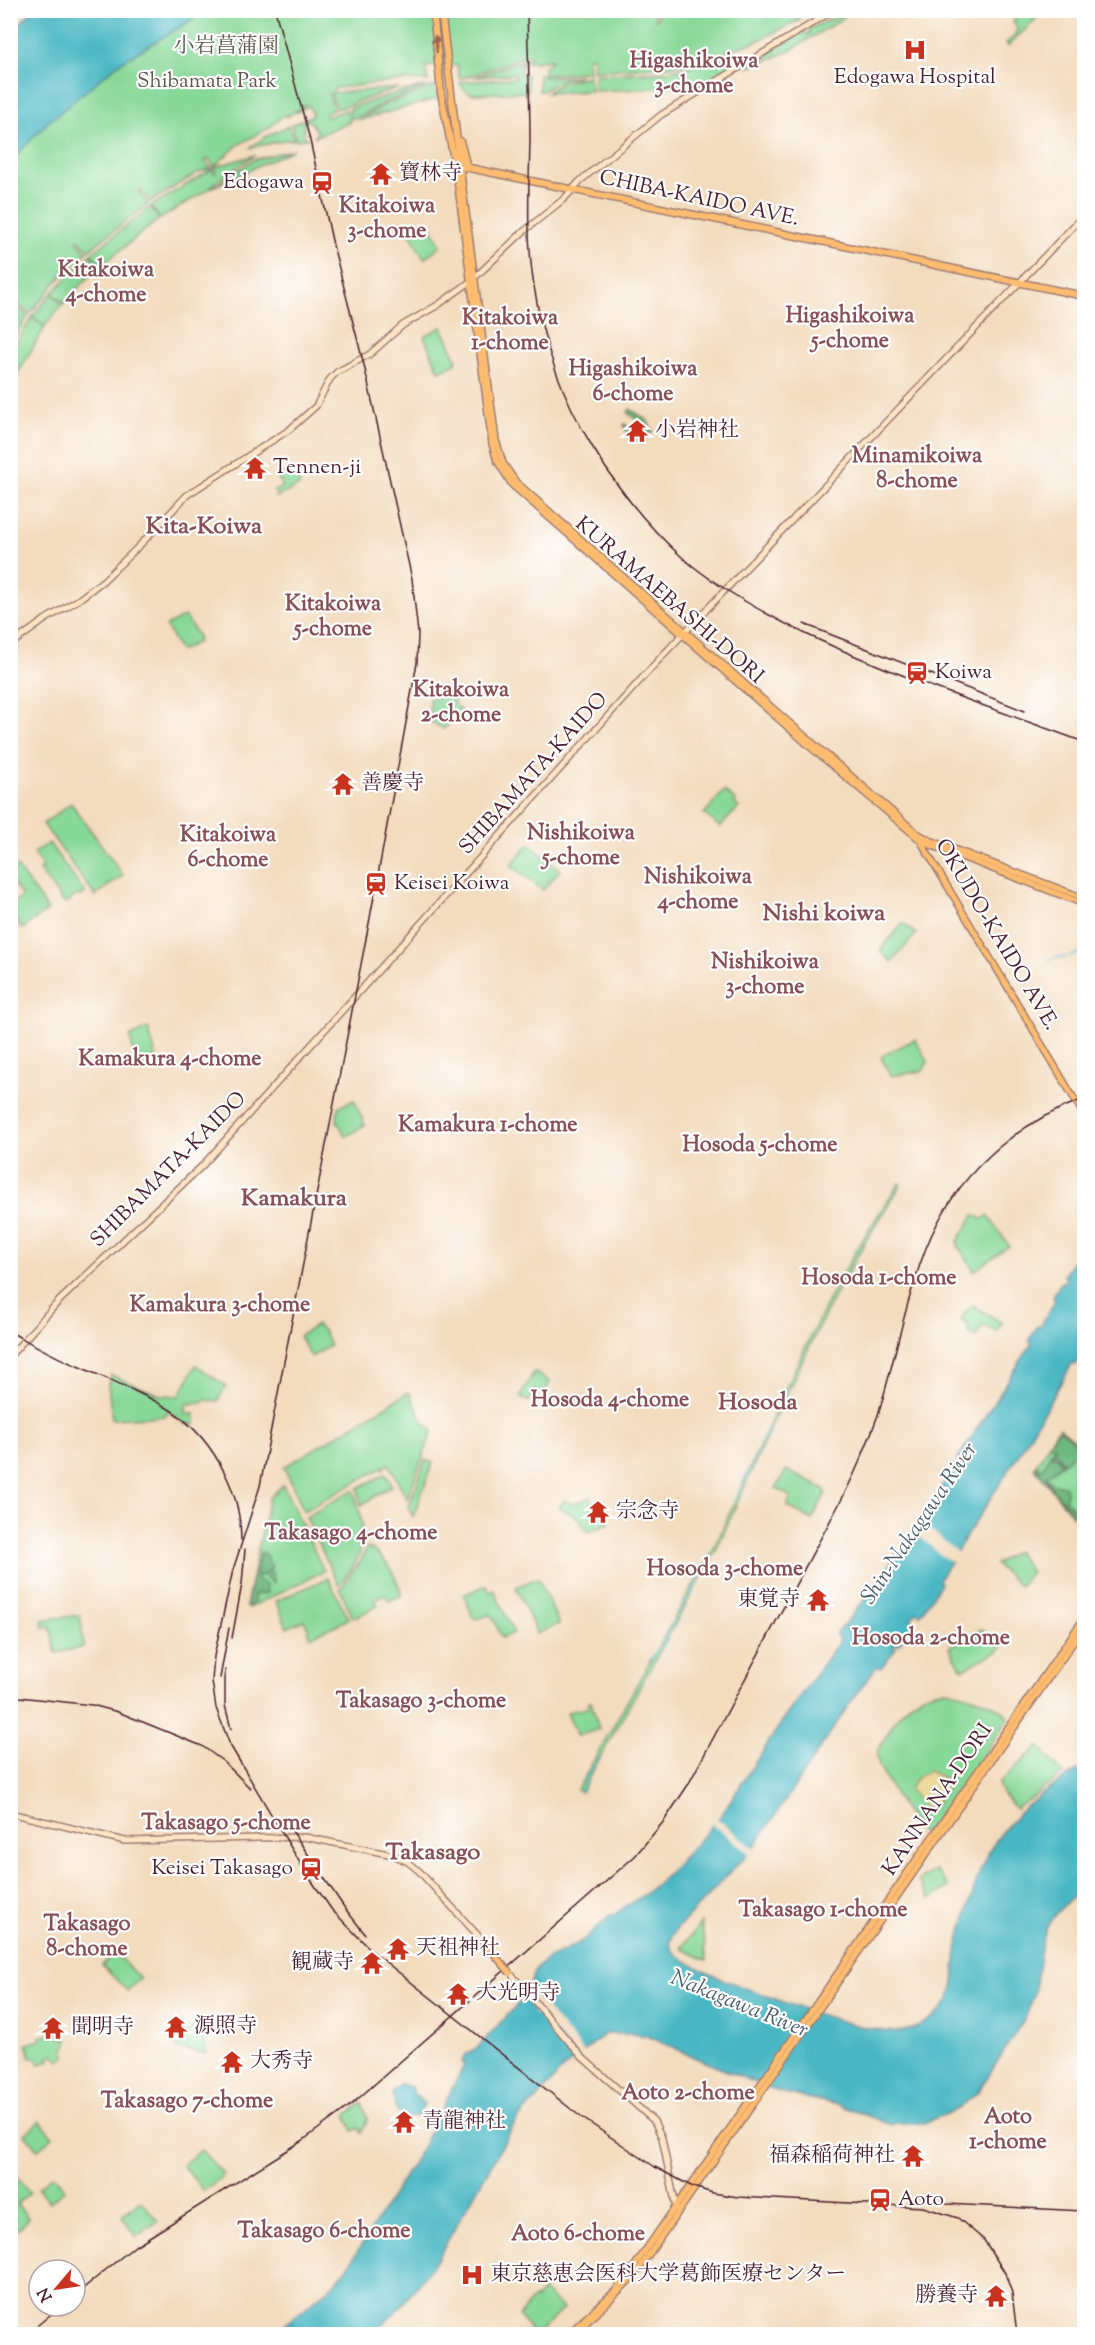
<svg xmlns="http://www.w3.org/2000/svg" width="1095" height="2345" font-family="'Sorts Mill Goudy','Noto Serif JP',serif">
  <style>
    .green { fill: #88d897; stroke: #697c61; stroke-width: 1.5 }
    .forest { fill: #6eb880; stroke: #5c6c56; stroke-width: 1.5 }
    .sand { fill: #eeda9e; stroke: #9c7c64; stroke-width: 1.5 }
    .water { fill: #49b7c3; stroke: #4a6b77; stroke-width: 1.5 }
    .pier { fill: #f3dbbd }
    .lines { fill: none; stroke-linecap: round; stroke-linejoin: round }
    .stream { stroke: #49b7c3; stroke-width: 1.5 }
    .secondary-casing { stroke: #9e7d74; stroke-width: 8 }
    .primary-casing { stroke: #9e7d74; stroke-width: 8 }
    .highway-casing { stroke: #9e7d74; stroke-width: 9 }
    .secondary { stroke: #fee4c5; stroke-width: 5 }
    .primary { stroke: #fdbc6f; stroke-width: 5 }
    .highway { stroke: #fdbc6f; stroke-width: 6 }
    .rail { stroke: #4a1f2b; stroke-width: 1.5 }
    .primary-bridge-casing { stroke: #9e7d74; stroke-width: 8; stroke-linecap: butt }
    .primary-bridge { stroke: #fdbc6f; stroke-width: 5 }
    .oneway { fill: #9b664a }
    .labels { text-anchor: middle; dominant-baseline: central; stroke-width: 4.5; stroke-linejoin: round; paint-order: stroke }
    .park-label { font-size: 21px; fill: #5d564b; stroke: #fff }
    .poi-label { font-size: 21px; fill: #4a1f2b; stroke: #fff; text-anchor: start }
    .street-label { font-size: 21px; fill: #4a1f2b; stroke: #fff }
    .neighbourhood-label { font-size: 22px; font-weight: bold; fill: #875056; stroke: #fff }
    .water-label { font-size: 22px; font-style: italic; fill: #4a5c68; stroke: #fff }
    .quarter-label { font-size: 24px; font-weight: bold; fill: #875056; stroke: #fff }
  </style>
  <rect width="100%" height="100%" fill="#fff"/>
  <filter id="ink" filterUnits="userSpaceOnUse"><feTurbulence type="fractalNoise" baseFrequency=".0167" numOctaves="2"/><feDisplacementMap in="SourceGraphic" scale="12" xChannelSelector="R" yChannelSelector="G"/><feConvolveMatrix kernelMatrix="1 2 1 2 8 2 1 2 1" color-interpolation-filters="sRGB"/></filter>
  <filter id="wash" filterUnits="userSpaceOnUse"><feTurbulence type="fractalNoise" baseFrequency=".008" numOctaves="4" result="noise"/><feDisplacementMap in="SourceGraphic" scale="24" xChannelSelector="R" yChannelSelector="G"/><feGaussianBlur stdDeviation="1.35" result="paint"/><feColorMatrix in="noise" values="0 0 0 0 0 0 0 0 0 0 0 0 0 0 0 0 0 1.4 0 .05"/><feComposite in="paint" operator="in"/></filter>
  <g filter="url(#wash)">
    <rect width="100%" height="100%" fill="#f3dbbd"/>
    <g class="green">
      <path d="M654 10 655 19H658L657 11 794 10 800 20 757 41 717 55 650 51 647 53 671 56 708 58 670 66 594 71 593 57H588L589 72 544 75V77L580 76 561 80 543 91H539V74H544V67L552 60 521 63V74L527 75 528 92 472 94C466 91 462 89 460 82L515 78V74L474 77 531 58 530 55 463 78H459L457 65 443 67 442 65 425 67 428 81C401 78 363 86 335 88L333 93 398 88 337 109 331 94H329L334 110 326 113 327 117 346 110 348 113H350V108L396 93 427 86 385 102 356 119 349 117 350 122 314 137 318 133 310 121 304 122V137L309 139 297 140 291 125 313 115 309 106 295 113 307 103 287 117 286 114 284 115 270 127 238 145 215 166H213L209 159 205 161 211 168 197 173 150 202 141 190 139 192 148 204 89 250 79 240 77 241 87 252 56 282 30 314 18 305 17 307 28 316 11 343V161L45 125 118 64 207 11Z"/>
      <path d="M1023 10 1032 11 1036 19 1008 46 1006 43 1016 35 1015 32 1018 30 1013 22 1016 20 1014 17Z"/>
      <path d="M851 11 839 21 789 51 748 68 750 64 805 31 808 35 810 33 808 29Z"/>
      <path d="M750 55 753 57C708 91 649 88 594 91V75L668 71 721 59Z"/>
      <path d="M589 76 591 91 547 93 561 83Z"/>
      <path d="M432 87H435L437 99 359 120 386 104Z"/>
      <path d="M288 126 295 140H285L250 148 265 137Z"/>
      <path d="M294 149 211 188 253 160Z"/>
      <path d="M255 155 217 181 209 189 160 219 151 206 212 169 214 173H216L214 168 218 166Z"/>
      <path d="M150 207 159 219 102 265 91 254Z"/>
      <path d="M429 223 441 245 424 259 410 233Z"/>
      <path d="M90 255 101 266 89 277 83 272 88 278 64 303 52 293Z"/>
      <path d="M51 294 63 304 45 326 32 317Z"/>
      <path d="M32 318 45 327 11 385V351Z"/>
      <path d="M442 327 457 360 455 361 456 364 439 371 424 336Z"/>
      <path d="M296 471 300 485 277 497 274 491 282 487 278 476Z"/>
      <path d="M185 616 199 638 197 639 198 642 180 651 166 626Z"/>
      <path d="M451 694 456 698 453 703 461 711 444 729 431 722 429 699Z"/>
      <path d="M724 791 736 801 735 804 739 807 720 827 704 814Z"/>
      <path d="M71 803 123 875 95 896 43 824Z"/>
      <path d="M49 843 85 893 81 896 77 895 66 903 63 902 39 870 43 867 34 853Z"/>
      <path d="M529 844 560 870 543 890 511 865Z"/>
      <path d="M17 867 48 910 22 929 11 913V906L22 896 11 881V872Z"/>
      <path d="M903 923 916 934 892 962 880 951Z"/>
      <path d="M148 1028 157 1060 136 1065 130 1037Z"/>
      <path d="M915 1039 928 1062 922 1071 892 1076 881 1058 882 1056Z"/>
      <path d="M354 1100 365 1125 346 1137 337 1121 338 1107Z"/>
      <path d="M899 1183 901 1185 864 1244 831 1302 775 1418 715 1553 581 1792 577 1790 712 1552 790 1379 828 1300 861 1242Z"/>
      <path d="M974 1215 983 1219 988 1215 1009 1246 974 1271 958 1246V1241Z"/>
      <path d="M973 1305 1002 1323 997 1332 983 1325 976 1337 967 1332 970 1327 961 1321 964 1314Z"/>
      <path d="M317 1325 324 1332 330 1346 311 1357 299 1336Z"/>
      <path d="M196 1365 226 1386 218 1401 204 1400 203 1403 186 1404V1414H194L195 1424H185L168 1411 165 1416 112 1419 108 1384 111 1375 160 1395 179 1396Z"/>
      <path d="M534 1372 550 1382 544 1394 535 1390 529 1402 520 1397Z"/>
      <path d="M409 1392 424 1423 433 1430 407 1499 389 1464 383 1467 384 1469 381 1468 304 1511 284 1467Z"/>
      <path d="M1059 1427 1079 1444 1084 1455V1509L1073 1516 1034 1468Z"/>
      <path d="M425 1460 433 1463 413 1517 409 1507Z"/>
      <path d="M786 1470 824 1489 826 1493 812 1520 787 1506 791 1497 776 1488Z"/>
      <path d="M386 1474 392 1486 361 1505 358 1488Z"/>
      <path d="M283 1485 324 1571 249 1608 246 1606 269 1498Z"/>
      <path d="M351 1491H354C366 1531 369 1554 338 1585L306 1517Z"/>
      <path d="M591 1497 595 1507 591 1509 595 1517 608 1512 609 1523 588 1532 577 1517 559 1508 564 1500 572 1504Z"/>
      <path d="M367 1547C384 1554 397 1578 402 1595L389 1601 385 1594 375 1599 378 1606 353 1618 340 1589 361 1560Z"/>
      <path d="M1016 1551 1031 1572 1020 1586 995 1564Z"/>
      <path d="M328 1578 349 1619 310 1637 307 1631 309 1630 304 1620 287 1628 276 1601Z"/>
      <path d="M538 1578 559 1624 537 1634 516 1587Z"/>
      <path d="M486 1585 489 1592 494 1590 514 1633 502 1638 491 1614 478 1619 473 1618 464 1595Z"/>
      <path d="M80 1615 84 1647 56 1653 50 1626 43 1627 42 1620Z"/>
      <path d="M982 1629 1003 1645 999 1651 963 1669 961 1668 949 1647Z"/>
      <path d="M946 1690C962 1693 1000 1703 1009 1718L938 1819 924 1835C914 1827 876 1768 877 1756 877 1749 883 1741 887 1735 899 1711 917 1690 946 1690Z"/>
      <path d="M591 1701 599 1729 577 1736 567 1712 588 1708V1703Z"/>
      <path d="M1039 1746 1063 1774 1016 1809 1003 1795 998 1784Z"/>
      <path d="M936 1870 948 1887 930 1899 918 1881Z"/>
      <path d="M701 1923 707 1961 681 1948Z"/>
      <path d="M115 1953 140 1979 127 1991 102 1965Z"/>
      <path d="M199 2026 207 2053 203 2054 176 2048 189 2030Z"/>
      <path d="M61 2032V2039H69L64 2049 66 2055 60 2061 55 2055 49 2057 50 2061 39 2064 35 2057 31 2058 27 2044 41 2040 40 2037Z"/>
      <path d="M362 2103 368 2118 362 2133 359 2128 353 2131 346 2115Z"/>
      <path d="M40 2121 53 2137 38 2149 25 2134Z"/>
      <path d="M201 2150 223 2174 221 2179 204 2191 182 2165Z"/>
      <path d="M12 2171 30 2193 17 2204 29 2219 11 2235Z"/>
      <path d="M53 2175 65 2189 49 2203 38 2188Z"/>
      <path d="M139 2201H141L158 2221 136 2237 122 2216Z"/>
      <path d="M543 2290 563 2309 537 2334H533L519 2316 533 2298 536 2299Z"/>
    </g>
    <g class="forest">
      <path d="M630 409 647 420 653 431 642 443 631 437 624 427 625 424 629 428 633 427 637 434 640 432 638 428V421L628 413Z"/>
      <path d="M1059 1429C1072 1439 1085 1446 1084 1465L1078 1451 1063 1463 1054 1450 1051 1456H1056L1062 1464 1046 1476 1052 1484 1064 1486 1066 1491 1065 1499 1075 1510 1084 1505V1508L1073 1514 1036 1468 1037 1465 1041 1470 1055 1446 1049 1444Z"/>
      <path d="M261 1552 265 1554 272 1567 267 1572H272L273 1584 264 1575 257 1576V1579L266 1585 267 1593 254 1595V1601L250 1607 247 1605 252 1579Z"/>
    </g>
    <path class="sand" d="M929 1771 943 1778 947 1788 933 1807H925L909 1789 918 1776Z"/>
    <g class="water">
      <path d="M33 10H207V11L118 64 45 125 11 161V32Z"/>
      <path d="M1084 1239V1342L1081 1348 1084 1350 1075 1365 1072 1364 1017 1457 939 1579 941 1584 920 1615 916 1612 910 1622 913 1624 898 1645 894 1644 893 1646 896 1648 881 1668 876 1667 849 1705 754 1847 674 1932C671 1937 668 1943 672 1949 685 1972 842 2024 873 2029 889 2032 906 2034 921 2025 964 2001 950 1979 959 1940 961 1931 965 1923 967 1914 972 1897 976 1878 984 1862 1003 1819 1045 1789 1084 1767V1887L1057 1912 1047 1926 1042 1942 1034 1995 1026 2016 979 2091 958 2109 924 2123H895L892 2125 839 2105 779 2092 705 2062 647 2036 632 2034H605L564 2068 517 2120 436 2261 401 2306 375 2334H273L332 2286 347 2268 420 2151 465 2063H461L465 2055 478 2047 531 1990C528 1959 562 1954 582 1941 592 1934 601 1924 610 1915H613L646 1893 669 1873 719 1818 785 1717 840 1640 836 1634C858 1608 881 1582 897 1552L901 1553 943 1490 940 1487 954 1471 950 1467H956L960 1463 957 1460 1032 1343 1029 1341 1037 1326 1040 1327 1055 1301 1053 1296 1061 1282H1066L1064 1275 1073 1261H1078L1083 1252 1080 1247Z"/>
      <path d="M401 2084 411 2087 413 2093 424 2104 418 2116 406 2118 396 2110 392 2092Z"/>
    </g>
    <g class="pier">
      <path d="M919 1520 959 1554 953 1562 943 1557 920 1537 913 1529Z"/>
      <path d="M716 1818 756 1850 751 1855 711 1823Z"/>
      <path d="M527 1986 541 2002H545L548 2005 547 2009 585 2054 578 2059 540 2015H536L533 2012 534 2009 522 1995 528 1989Z"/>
    </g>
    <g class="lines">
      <g class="stream">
        <path d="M1070 956 1081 952"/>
        <path d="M1049 960 1051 958 1067 957"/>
        <path d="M760 1445 768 1429"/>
        <path d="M751 1469 759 1452"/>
        <path d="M745 1478 750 1469"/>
        <path d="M735 1502 744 1480"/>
        <path d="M689 1597 700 1577"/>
        <path d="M683 1605 687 1598"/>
        <path d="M667 1637 684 1606"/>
        <path d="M659 1649 666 1638"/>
        <path d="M651 1659 658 1648"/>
        <path d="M592 1769 600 1756"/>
        <path d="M584 1780 591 1769"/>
        <path d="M580 1792 586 1781"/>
      </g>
    </g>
  </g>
  <g filter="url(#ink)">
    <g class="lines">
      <g class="secondary-casing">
        <g id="secondary">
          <path d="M10 645 46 619 78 600 104 580 140 545 187 495 289 430 316 406 330 379 337 372 370 354 403 325 438 305 470 282 523 232 565 198 580 181 661 115 834 10"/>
          <path d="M10 1356 58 1302 202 1166 663 655 1084 215"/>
          <path d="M10 1813 125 1841 305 1837 393 1855 408 1862 419 1871 483 1941"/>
          <path d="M513 1976 582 2057 654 2121 662 2138 676 2208"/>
        </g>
      </g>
      <g class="primary-casing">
        <g id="primary">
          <path d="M455 165 492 444 497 461 512 485 815 751 919 839 930 845 1084 904"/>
          <path d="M460 166 496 440 503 463 516 482 777 712 917 833 930 840 1084 898"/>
          <path d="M921 842 1084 1115"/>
          <path d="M568 2334 615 2291 633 2268 1084 1618"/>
          <path d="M575 2334 634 2276 1084 1627"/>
        </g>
      </g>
      <g class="highway-casing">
        <g id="highway">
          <path d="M433 10 441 93 455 165 1084 296"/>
          <path d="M441 10 460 166"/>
          <path d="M460 141 467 167"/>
        </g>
      </g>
      <use href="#secondary" class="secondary"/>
      <use href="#primary" class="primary"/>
      <use href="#highway" class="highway"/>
      <g class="rail">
        <path d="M275 10 309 136 333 245 364 365 412 579 418 633 417 663 370 918 260 1486 233 1570 214 1656 212 1681 216 1708 230 1745 306 1873 332 1910 373 1952 581 2117 655 2167 693 2187 713 2193 738 2197 923 2207 958 2218 984 2240 1005 2273 1012 2293 1017 2334"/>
        <path d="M527 10C528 54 530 97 530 141 529 189 526 238 534 286 543 343 562 397 592 446 617 488 648 527 684 559 721 590 765 614 808 635 898 677 991 708 1084 742"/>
        <path d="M804 624 1025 711"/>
        <path d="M10 1332C29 1342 48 1353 68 1362 100 1376 133 1388 164 1406 209 1432 241 1487 241 1540"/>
        <path d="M232 1638 242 1584 245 1549"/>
        <path d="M225 1670V1705L231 1729"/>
        <path d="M220 1678 229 1628"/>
        <path d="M10 1696 92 1705 118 1712 202 1746 224 1762 250 1788"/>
        <path d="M284 1819 344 1907 365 1934"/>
        <path d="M932 2201 947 2204 1084 2211"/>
        <path d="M75 2295 135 2246 302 2141 352 2104 635 1856 664 1821 688 1785 844 1495C857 1469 868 1443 878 1415 895 1360 905 1302 926 1248 954 1177 1013 1124 1084 1099"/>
        <path d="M27 2334 61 2306"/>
      </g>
      <g class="primary-bridge-casing">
        <path id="primary-bridge" d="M488 1947 510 1973"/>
      </g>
      <use href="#primary-bridge" class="primary-bridge"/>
    </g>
    <defs><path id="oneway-solid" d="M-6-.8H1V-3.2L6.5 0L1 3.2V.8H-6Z" transform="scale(1.5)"/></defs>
    <use class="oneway" href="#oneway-solid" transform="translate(436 44) rotate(-96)"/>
  </g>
  <defs>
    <g id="hospital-bare" transform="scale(1.8)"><path d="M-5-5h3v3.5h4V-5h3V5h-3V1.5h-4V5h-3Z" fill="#c8321e" stroke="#fff" stroke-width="2.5" paint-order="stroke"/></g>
    <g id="temple-bare" transform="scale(1.8)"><path d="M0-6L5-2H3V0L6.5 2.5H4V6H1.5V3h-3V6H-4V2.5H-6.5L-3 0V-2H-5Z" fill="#c8321e" stroke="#fff" stroke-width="2.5" paint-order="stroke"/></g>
    <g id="station-bare" transform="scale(1.8)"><path d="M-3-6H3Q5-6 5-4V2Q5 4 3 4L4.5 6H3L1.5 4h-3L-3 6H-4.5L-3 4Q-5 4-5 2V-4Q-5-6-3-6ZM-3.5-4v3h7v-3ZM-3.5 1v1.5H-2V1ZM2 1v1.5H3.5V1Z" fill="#c8321e" stroke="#fff" stroke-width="2.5" paint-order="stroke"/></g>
  </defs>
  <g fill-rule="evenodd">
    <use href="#hospital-bare" x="915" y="50"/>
    <use href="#temple-bare" x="381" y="174"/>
    <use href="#station-bare" x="322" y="183"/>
    <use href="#temple-bare" x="637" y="431"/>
    <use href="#temple-bare" x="255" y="468"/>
    <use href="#station-bare" x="917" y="673"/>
    <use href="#temple-bare" x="343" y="784"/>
    <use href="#station-bare" x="376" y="884"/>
    <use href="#temple-bare" x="598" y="1512"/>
    <use href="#temple-bare" x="818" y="1600"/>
    <use href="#station-bare" x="311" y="1869"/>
    <use href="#temple-bare" x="398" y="1949"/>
    <use href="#temple-bare" x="372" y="1963"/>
    <use href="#temple-bare" x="458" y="1994"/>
    <use href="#temple-bare" x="176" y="2027"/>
    <use href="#temple-bare" x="53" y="2028"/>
    <use href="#temple-bare" x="232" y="2062"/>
    <use href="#temple-bare" x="404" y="2122"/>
    <use href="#temple-bare" x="913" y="2156"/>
    <use href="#station-bare" x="880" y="2200"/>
    <use href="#hospital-bare" x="472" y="2275"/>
    <use href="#temple-bare" x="996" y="2296"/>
  </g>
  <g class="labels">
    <g class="park-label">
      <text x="226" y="47">小岩菖蒲園</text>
      <text x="207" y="82">Shibamata Park</text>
    </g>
    <g class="poi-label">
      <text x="915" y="78" text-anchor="middle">Edogawa Hospital</text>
      <text x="399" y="174">寶林寺</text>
      <text x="304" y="183" text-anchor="end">Edogawa</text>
      <text x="655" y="431">小岩神社</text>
      <text x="273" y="468">Tennen-ji</text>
      <text x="935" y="673">Koiwa</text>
      <text x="361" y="784">善慶寺</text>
      <text x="394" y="884">Keisei Koiwa</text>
      <text x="616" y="1512">宗念寺</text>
      <text x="800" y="1600" text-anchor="end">東覚寺</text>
      <text x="293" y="1869" text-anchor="end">Keisei Takasago</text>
      <text x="416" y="1949">天祖神社</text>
      <text x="354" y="1963" text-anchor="end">観蔵寺</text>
      <text x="476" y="1994">大光明寺</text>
      <text x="194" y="2027">源照寺</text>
      <text x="71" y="2028">聞明寺</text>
      <text x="250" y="2062">大秀寺</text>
      <text x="422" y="2122">青龍神社</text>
      <text x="895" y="2156" text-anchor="end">福森稲荷神社</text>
      <text x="898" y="2200">Aoto</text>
      <text x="490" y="2275">東京慈恵会医科大学葛飾医療センター</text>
      <text x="978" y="2296" text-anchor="end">勝養寺</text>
    </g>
    <g class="street-label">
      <text transform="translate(699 199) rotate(12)">CHIBA-KAIDO AVE.</text>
      <text transform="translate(669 601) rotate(41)">KURAMAEBASHI-DORI</text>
      <text transform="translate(534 774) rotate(-48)">SHIBAMATA-KAIDO</text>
      <text transform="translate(996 935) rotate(59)">OKUDO-KAIDO AVE.</text>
      <text transform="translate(169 1170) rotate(-45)">SHIBAMATA-KAIDO</text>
      <text transform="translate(938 1800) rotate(-56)">KANNANA-DORI</text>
    </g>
    <g class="neighbourhood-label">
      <text x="694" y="62">Higashikoiwa<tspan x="694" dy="25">3-chome</tspan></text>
      <text x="387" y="207">Kitakoiwa<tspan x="387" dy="25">3-chome</tspan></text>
      <text x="106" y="271">Kitakoiwa<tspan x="106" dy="25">4-chome</tspan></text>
      <text x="850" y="317">Higashikoiwa<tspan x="850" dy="25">5-chome</tspan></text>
      <text x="510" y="319">Kitakoiwa<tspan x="510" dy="25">1-chome</tspan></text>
      <text x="633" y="370">Higashikoiwa<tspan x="633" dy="25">6-chome</tspan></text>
      <text x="917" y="457">Minamikoiwa<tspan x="917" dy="25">8-chome</tspan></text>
      <text x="333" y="605">Kitakoiwa<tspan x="333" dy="25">5-chome</tspan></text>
      <text x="461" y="691">Kitakoiwa<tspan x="461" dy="25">2-chome</tspan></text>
      <text x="581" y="834">Nishikoiwa<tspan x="581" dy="25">5-chome</tspan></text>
      <text x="228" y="836">Kitakoiwa<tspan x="228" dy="25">6-chome</tspan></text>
      <text x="698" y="878">Nishikoiwa<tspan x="698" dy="25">4-chome</tspan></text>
      <text x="765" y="963">Nishikoiwa<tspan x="765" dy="25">3-chome</tspan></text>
      <text x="170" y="1060">Kamakura 4-chome</text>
      <text x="488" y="1126">Kamakura 1-chome</text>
      <text x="760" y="1146">Hosoda 5-chome</text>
      <text x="879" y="1279">Hosoda 1-chome</text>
      <text x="220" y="1306">Kamakura 3-chome</text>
      <text x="610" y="1401">Hosoda 4-chome</text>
      <text x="351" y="1534">Takasago 4-chome</text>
      <text x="725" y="1570">Hosoda 3-chome</text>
      <text x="931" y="1639">Hosoda 2-chome</text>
      <text x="421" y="1702">Takasago 3-chome</text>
      <text x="226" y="1824">Takasago 5-chome</text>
      <text x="823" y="1911">Takasago 1-chome</text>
      <text x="87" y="1925">Takasago<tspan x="87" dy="25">8-chome</tspan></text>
      <text x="688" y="2094">Aoto 2-chome</text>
      <text x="187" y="2102">Takasago 7-chome</text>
      <text x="1008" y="2118">Aoto<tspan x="1008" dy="25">1-chome</tspan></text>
      <text x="324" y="2232">Takasago 6-chome</text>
      <text x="578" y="2235">Aoto 6-chome</text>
    </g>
    <g class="water-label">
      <text transform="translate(920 1524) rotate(-56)">Shin-Nakagawa River</text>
      <text transform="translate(739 2005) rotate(22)">Nakagawa River</text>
    </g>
    <g class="quarter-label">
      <text x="204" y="527">Kita-Koiwa</text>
      <text x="824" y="914">Nishi koiwa</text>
      <text x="294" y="1199">Kamakura</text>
      <text x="758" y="1403">Hosoda</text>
      <text x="433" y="1853">Takasago</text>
    </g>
  </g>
  <rect width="1095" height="2345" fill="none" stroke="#fff" stroke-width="36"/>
  <g transform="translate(57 2288) rotate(241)"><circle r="28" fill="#ffffff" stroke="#b7a5aa" stroke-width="1.5"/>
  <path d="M0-4.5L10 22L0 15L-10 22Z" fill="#c8321e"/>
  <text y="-9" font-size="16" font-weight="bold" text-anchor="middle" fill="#4a1f2b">N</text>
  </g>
</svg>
